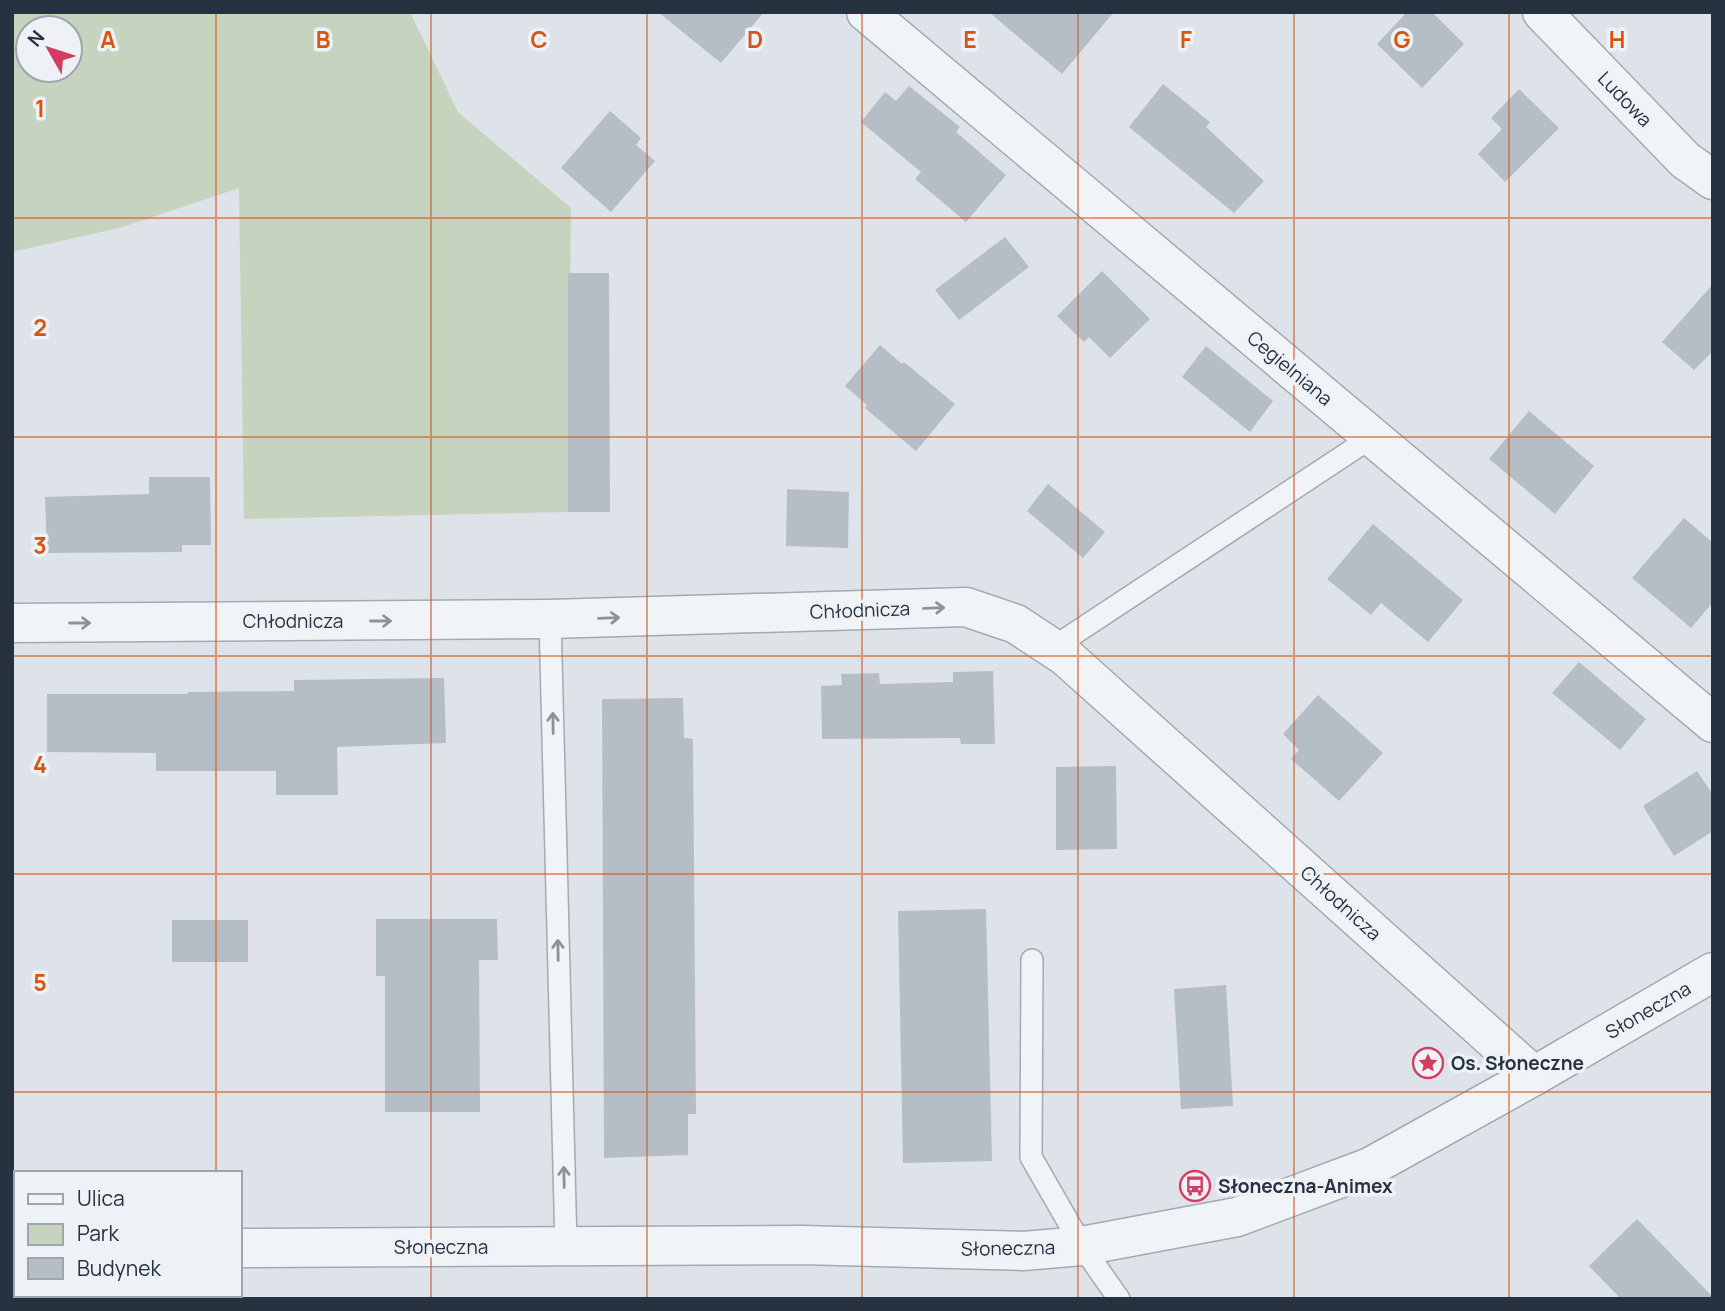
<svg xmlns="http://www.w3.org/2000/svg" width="1725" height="1311" font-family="Manrope,sans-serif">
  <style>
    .green { fill: #c6d3bf; fill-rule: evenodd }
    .building { fill: #b5bdc6 }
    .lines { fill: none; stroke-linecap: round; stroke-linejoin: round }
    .lane-casing { stroke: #a3aab3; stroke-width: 24 }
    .street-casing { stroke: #a3aab3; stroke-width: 41 }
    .lane { stroke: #f1f4f7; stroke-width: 21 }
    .street { stroke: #f1f4f7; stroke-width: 38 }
    .oneway { stroke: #8c939c }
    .grid { fill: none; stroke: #d55511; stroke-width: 2; stroke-opacity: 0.55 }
    .labels { text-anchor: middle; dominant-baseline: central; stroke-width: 7; stroke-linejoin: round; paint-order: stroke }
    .street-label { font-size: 19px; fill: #273240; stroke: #eef2f6 }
    .poi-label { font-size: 19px; font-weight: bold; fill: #273240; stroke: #eef2f6; text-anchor: start }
    .grid-label { font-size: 23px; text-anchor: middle; font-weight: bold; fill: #d55511; stroke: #eef2f6; stroke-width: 7; stroke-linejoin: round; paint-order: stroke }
  </style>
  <rect width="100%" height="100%" fill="#dee3e9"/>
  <path class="green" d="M12 12H410L458 112 571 208 568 512 244 519 239 188 123 227 12 252ZM28 28H70V70H28Z"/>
  <g class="building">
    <path d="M658 12H764L721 63Z"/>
    <path d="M989 12H1114L1062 74Z"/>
    <path d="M1407 12H1432L1464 44 1422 88 1377 44Z"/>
    <path d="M1163 84 1210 122 1206 127 1264 181 1234 213 1129 127Z"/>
    <path d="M909 86 960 127 956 132 1006 175 966 222 915 179 921 172 861 122 885 92 896 101Z"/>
    <path d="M1519 89 1559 128 1505 182 1478 154 1502 129 1491 118Z"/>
    <path d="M610 111 641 138 636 145 655 161 611 212 561 168Z"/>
    <path d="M1005 237 1029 267 959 320 935 290Z"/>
    <path d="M1102 271 1150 319 1110 358 1089 337 1084 342 1057 316Z"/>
    <path d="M568 273H609L610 512H568Z"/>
    <path d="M1713 284V351L1694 370 1662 342Z"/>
    <path d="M880 345 902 364 904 362 955 404 916 451 865 408 867 405 845 386Z"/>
    <path d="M1206 346 1273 401 1250 432 1182 377Z"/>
    <path d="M1529 411 1594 466 1555 514 1489 459Z"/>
    <path d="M149 477H210L211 545H182V552L47 553 45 497 149 494Z"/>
    <path d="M1048 484 1105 532 1083 558 1027 511Z"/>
    <path d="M787 489 849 492 848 548 786 546Z"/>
    <path d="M1684 518 1713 543V602L1691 628 1632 578Z"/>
    <path d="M1373 524 1463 600 1428 642 1381 603 1371 615 1327 579Z"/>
    <path d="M1579 662 1646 719 1620 750 1552 693Z"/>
    <path d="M993 671 995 744H961L960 738 822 739 821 686 842 685 841 674 879 673 880 684 953 682V672Z"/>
    <path d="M444 678 446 743 337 747 338 795H276V771H156V753L47 752V694H187L188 692 294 691V680Z"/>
    <path d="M1318 695 1383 753 1339 801 1291 759 1299 750 1283 734Z"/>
    <path d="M683 698 684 738 693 739 696 1114H688V1155L604 1158 602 699Z"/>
    <path d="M1116 766 1117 849 1056 850V767Z"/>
    <path d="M1697 771 1713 795V831L1674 856 1643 806Z"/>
    <path d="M986 909 992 1161 903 1163 898 911Z"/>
    <path d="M376 919H497L498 960H479L480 1112H385V976H376Z"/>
    <rect x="172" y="920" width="76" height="42"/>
    <path d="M1226 985 1233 1106 1181 1109 1174 989Z"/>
    <path d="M1637 1219 1713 1297V1299H1621L1589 1266Z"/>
  </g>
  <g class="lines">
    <g class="lane-casing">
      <g id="lane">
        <path d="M550 619 566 1246"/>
        <path d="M1054 647 1372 437"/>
        <path d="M1032 960 1031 1157 1082 1246 1119 1299"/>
      </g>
    </g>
    <g class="street-casing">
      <g id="street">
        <path d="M866 12 1713 723"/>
        <path d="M1542 12 1685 160 1713 180"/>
        <path d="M12 623 550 619 966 607 1016 624 1066 657 1534 1076"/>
        <path d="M240 1248 802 1245 1023 1251 1082 1246 1237 1217 1370 1167 1534 1076 1713 972"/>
        <path d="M12 1250H16"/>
      </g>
    </g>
    <use href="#lane" class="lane"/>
    <use href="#street" class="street"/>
  </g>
  <defs><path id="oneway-shaft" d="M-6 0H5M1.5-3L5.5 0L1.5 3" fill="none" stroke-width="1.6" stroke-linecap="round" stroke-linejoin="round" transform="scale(1.75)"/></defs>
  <g class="oneway">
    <use href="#oneway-shaft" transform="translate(934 608) rotate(-2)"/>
    <use href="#oneway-shaft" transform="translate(609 618) rotate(-2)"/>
    <use href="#oneway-shaft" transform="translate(381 621)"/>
    <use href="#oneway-shaft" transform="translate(80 623)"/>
    <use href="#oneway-shaft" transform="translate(553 723) rotate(-91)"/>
    <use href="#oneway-shaft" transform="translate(558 950) rotate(-91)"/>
    <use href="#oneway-shaft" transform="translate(564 1177) rotate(-91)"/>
  </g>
  <path class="grid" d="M216 12V1173M431 12V1299M647 12V1299M862 12V1299M1078 12V1299M1294 12V1299M1509 12V1299M12 218H1713M12 437H1713M12 656H1713M12 874H1713M12 1092H1713M216 1295V1299"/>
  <defs>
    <g id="sight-ring" transform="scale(1.575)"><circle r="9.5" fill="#eef2f6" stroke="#d43d62" stroke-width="1.5"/><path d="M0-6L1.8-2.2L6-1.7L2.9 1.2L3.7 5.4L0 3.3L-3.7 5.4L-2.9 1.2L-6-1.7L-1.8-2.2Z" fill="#d43d62"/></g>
    <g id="bus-ring" transform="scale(1.575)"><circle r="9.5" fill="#eef2f6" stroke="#d43d62" stroke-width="1.5"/><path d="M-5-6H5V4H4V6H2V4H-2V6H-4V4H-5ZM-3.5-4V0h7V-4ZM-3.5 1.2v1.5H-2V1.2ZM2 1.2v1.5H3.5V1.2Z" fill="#d43d62"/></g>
  </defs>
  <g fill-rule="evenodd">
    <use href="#sight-ring" x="1428" y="1063"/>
    <use href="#bus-ring" x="1195" y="1186"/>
  </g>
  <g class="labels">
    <g class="street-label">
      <text transform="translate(1625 99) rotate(46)">Ludowa</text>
      <text transform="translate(1290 368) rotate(40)">Cegielniana</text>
      <text transform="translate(860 610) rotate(-2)">Chłodnicza</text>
      <text x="293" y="621">Chłodnicza</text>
      <text transform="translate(1341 903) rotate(42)">Chłodnicza</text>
      <text transform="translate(1648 1010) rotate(-30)">Słoneczna</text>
      <text x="441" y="1247">Słoneczna</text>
      <text transform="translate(1008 1248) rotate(-1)">Słoneczna</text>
    </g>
    <g class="poi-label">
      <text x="1451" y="1063">Os. Słoneczne</text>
      <text x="1218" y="1186">Słoneczna-Animex</text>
    </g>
  </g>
  <g class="grid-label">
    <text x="108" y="48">A</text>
    <text x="323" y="48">B</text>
    <text x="539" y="48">C</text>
    <text x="755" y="48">D</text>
    <text x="970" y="48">E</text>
    <text x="1186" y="48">F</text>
    <text x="1402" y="48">G</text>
    <text x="1617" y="48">H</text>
    <text x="40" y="117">1</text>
    <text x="40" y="336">2</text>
    <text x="40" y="554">3</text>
    <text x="40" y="773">4</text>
    <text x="40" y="991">5</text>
  </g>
  <rect width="1725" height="1311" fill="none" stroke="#273240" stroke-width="28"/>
  <rect x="14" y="1171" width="228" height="126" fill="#eef2f6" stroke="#9ea5ad" stroke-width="2"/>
  <rect x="28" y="1194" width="35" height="10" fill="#f1f4f7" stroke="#9ea5ad" stroke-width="2"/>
  <text x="77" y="1206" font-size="21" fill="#273240">Ulica</text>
  <rect x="28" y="1224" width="35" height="21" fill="#c6d3bf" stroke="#9ea5ad" stroke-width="2"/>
  <text x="77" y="1241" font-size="21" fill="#273240">Park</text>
  <rect x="28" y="1258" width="35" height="21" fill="#b5bdc6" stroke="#9ea5ad" stroke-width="2"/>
  <text x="77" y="1276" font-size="21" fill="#273240">Budynek</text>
  <g transform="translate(49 49) rotate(309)"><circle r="33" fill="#eef2f6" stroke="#9ea5ad" stroke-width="2"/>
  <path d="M0-5L12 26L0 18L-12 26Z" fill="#d43d62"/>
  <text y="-10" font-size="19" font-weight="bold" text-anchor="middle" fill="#273240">N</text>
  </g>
</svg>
